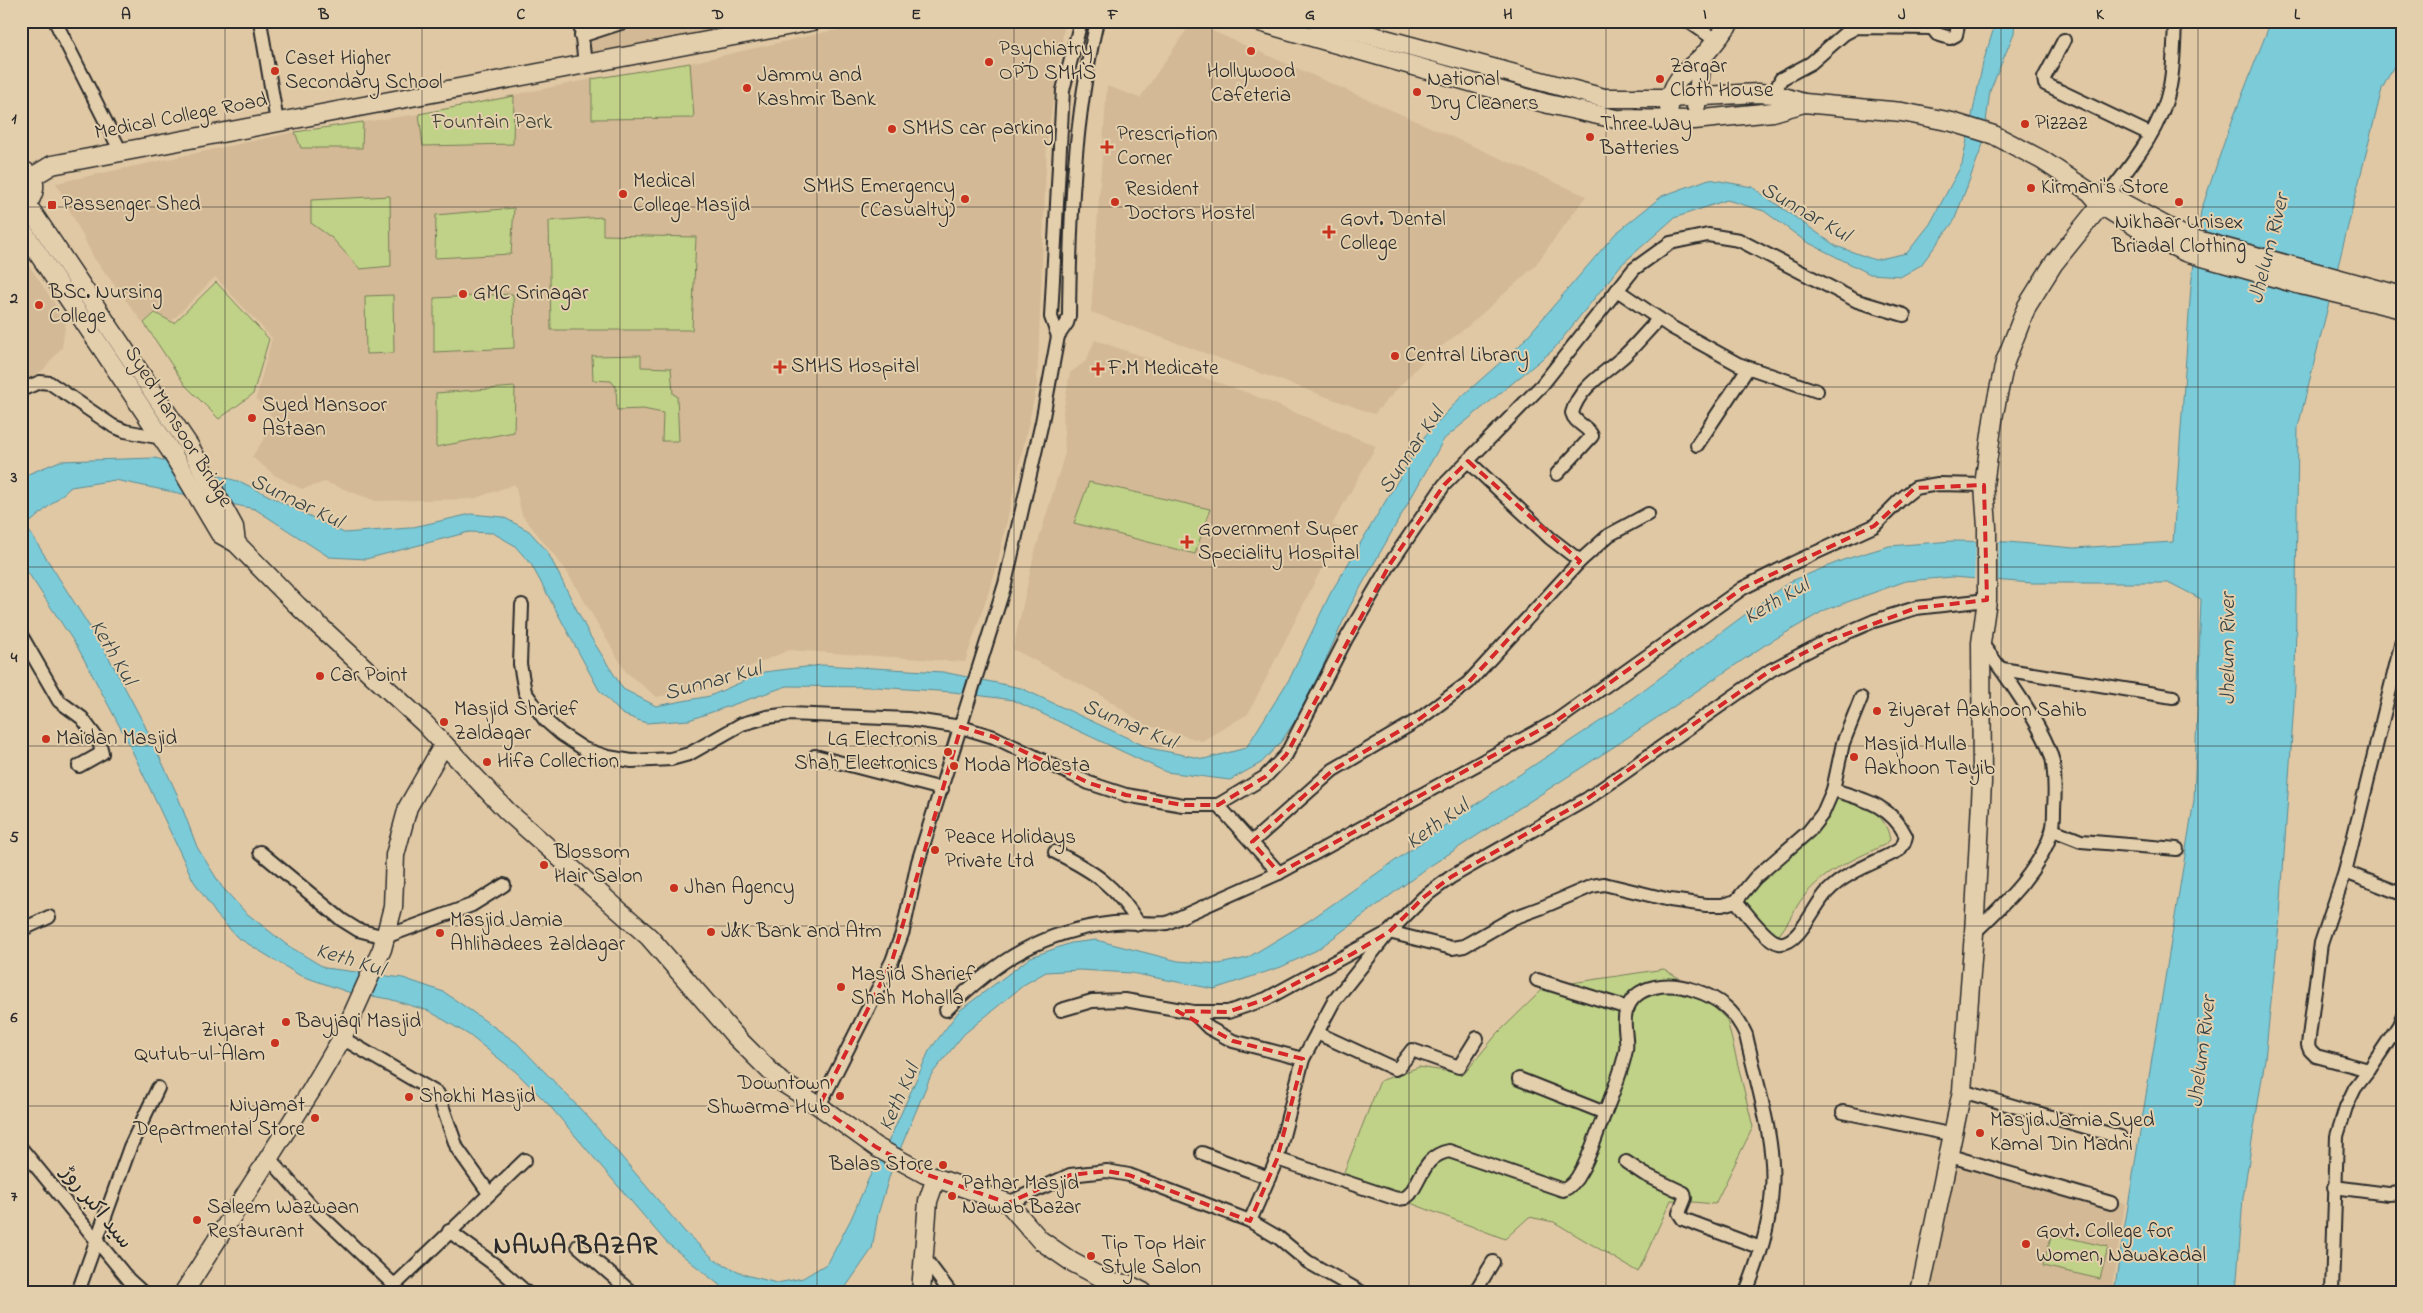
<svg xmlns="http://www.w3.org/2000/svg" width="2423" height="1313" font-family="'Indie Flower','Playpen Sans Arabic',sans-serif">
  <style>
    .built { fill: #d3b995 }
    .green { fill: #c0d287; stroke: #767e59 }
    .water { fill: #7ccbd8; stroke: #5c8b93 }
    .pier { fill: #e0c8a4 }
    .lines { fill: none; stroke-linecap: round; stroke-linejoin: round }
    .street-casing { stroke: #2b2b2b; stroke-width: 16 }
    .secondary-casing { stroke: #2b2b2b; stroke-width: 21 }
    .street { stroke: #e4cfad; stroke-width: 12 }
    .secondary { stroke: #e4cfad; stroke-width: 18 }
    .marked { fill: none; stroke: #d62828; stroke-width: 4; stroke-dasharray: 10 6; stroke-linejoin: round }
    .grid { fill: none; stroke: #2b2b2b; stroke-width: 1; stroke-opacity: 0.55 }
    .poi-dot { fill: #c8321e; stroke: #e4cfad; stroke-width: 2 }
    .labels { text-anchor: middle; dominant-baseline: central; stroke-width: 4; stroke-linejoin: round; paint-order: stroke }
    .poi-label { font-size: 21px; fill: #2b2b2b; stroke: #e4cfad; text-anchor: start }
    .street-label { font-size: 21px; fill: #2b2b2b; stroke: #e4cfad }
    .park-label { font-size: 21px; fill: #414439; stroke: #e4cfad }
    .water-label { font-size: 22px; font-style: italic; fill: #374345; stroke: #e4cfad }
    .district-label { font-size: 26px; font-weight: bold; letter-spacing: 1px; fill: #2b2b2b; stroke: #e4cfad }
    .neatline { fill: none; stroke: #2b2b2b; stroke-width: 2 }
    .grid-label { font-size: 16px; text-anchor: middle; font-weight: bold; fill: #2b2b2b }
  </style>
  <rect width="100%" height="100%" fill="#e0c8a4"/>
  <filter id="ink" filterUnits="userSpaceOnUse"><feTurbulence type="fractalNoise" baseFrequency=".02" numOctaves="2"/><feDisplacementMap in="SourceGraphic" scale="10" xChannelSelector="R" yChannelSelector="G"/><feConvolveMatrix kernelMatrix="1 2 1 2 8 2 1 2 1" color-interpolation-filters="sRGB"/></filter>
  <g filter="url(#ink)">
    <g class="built">
      <path d="M580 21H804L585 64Z"/>
      <path d="M913 21H1065L1047 141 1037 385 996 570 965 662 789 650 702 687 657 697 626 672 566 570 522 515 515 484 473 499 376 501 325 482 302 489 276 476 252 457 276 421 256 398 272 338 215 277 172 321 155 312 143 323 94 258 56 183 295 132 419 114 592 79 690 63 830 31Z"/>
      <path d="M1192 22 1586 196 1534 267 1467 327 1425 359 1374 414 1091 312 1107 86 1140 98Z"/>
      <path d="M21 253 66 321 62 347 44 369 21 385Z"/>
      <path d="M1095 340 1248 393 1376 446 1332 525 1342 528 1248 714 1202 741 1146 725 1099 694 1013 649 1034 555 1065 453 1063 412 1070 373 1086 361Z"/>
      <path d="M1952 1160 2125 1204 2111 1292H1923Z"/>
    </g>
    <g class="green">
      <path d="M690 63 694 118 592 119V79Z"/>
      <path d="M514 96 513 144 423 146 419 114Z"/>
      <path d="M363 122 362 148H301L295 132Z"/>
      <path d="M390 196 391 266 360 269 332 238 311 223V200Z"/>
      <path d="M514 208 511 254 435 258 436 215Z"/>
      <path d="M603 217V235L696 237 692 330H551L549 221Z"/>
      <path d="M216 282 269 339 253 394 219 419 185 385 144 323 155 313 174 323Z"/>
      <path d="M513 294 514 348 434 352V298Z"/>
      <path d="M393 295 394 353 366 354 365 296Z"/>
      <path d="M641 355V367L671 368 673 394 677 396 679 441H662L663 413 643 409 617 410 616 387 611 381 593 380 592 356Z"/>
      <path d="M515 387 514 432 436 447V393Z"/>
      <path d="M1089 482 1210 509 1195 554 1074 523Z"/>
      <path d="M1836 793C1860 804 1885 809 1890 840L1884 845C1851 861 1820 872 1799 903 1792 914 1787 925 1779 935L1772 934 1739 900Z"/>
      <path d="M1664 969 1692 986 1727 1020 1753 1127 1715 1204 1671 1200 1638 1272 1554 1222 1529 1217 1505 1239 1342 1177 1380 1081 1419 1067 1464 1074 1497 1034 1545 987Z"/>
      <path d="M2052 1234 2108 1247 2100 1279 2043 1266Z"/>
    </g>
    <path class="water" d="M1996 21H2015L2014 33 1990 91 1983 144 1954 221 1921 265 1902 276 1870 274 1805 241 1764 211 1727 200 1674 218 1621 265 1553 350 1444 439 1349 608 1306 704 1281 742 1261 763 1230 780 1166 772 1013 700 953 692 876 687 787 686 689 720 646 723 622 714 599 690 531 564 514 545 493 533 469 532 366 559 329 557 255 509 115 480 71 487 26 526 108 656 144 724 177 794 197 847 222 887 245 912 287 945 325 968 403 978 444 992 517 1043 588 1117 684 1231 715 1260 746 1275 777 1283 803 1278 828 1263 851 1219 868 1180 891 1136 929 1051 959 1011 1031 957 1071 943 1096 940 1178 961 1219 964 1247 958 1310 920 1498 789 1611 714 1789 582 1843 560 1889 546 1952 541 2008 542 2074 548 2173 542 2191 286 2201 211 2227 134 2271 21H2402V50L2382 89 2298 427 2295 687 2280 916 2265 1059 2243 1198 2236 1292H2114L2194 800 2201 599 2170 583H2032L1952 577 1906 581 1825 610 1765 645 1615 746 1427 868 1317 950 1281 967 1214 989 1131 973 1079 970 1046 972 1025 984 964 1034 931 1075 891 1171 878 1214 872 1249 843 1291 728 1292 666 1242 548 1104 516 1072 469 1035 429 1011 389 999 348 992 299 975 237 937 216 914 193 880 127 740 78 648 21 562V477L60 461 155 458 241 482 344 533 409 528 471 514 503 517 529 531 547 551 590 636 623 689 656 706 710 696 764 672 822 665 943 672 1021 688 1149 748 1204 759 1246 748 1290 678 1330 594 1424 437 1460 398 1520 345 1615 234 1662 196 1709 179 1752 187 1836 246 1875 260 1907 253 1930 224 1962 164 1983 63Z"/>
    <path class="pier" d="M1976 539 1999 540 1998 583 1974 581Z"/>
    <g class="lines">
      <g class="street-casing">
        <g id="street">
          <path d="M55 21 121 152"/>
          <path d="M260 21 277 122"/>
          <path d="M580 21 585 64"/>
          <path d="M1688 21 1717 41"/>
          <path d="M1927 21 1937 34 1950 38 1956 35 1959 21"/>
          <path d="M581 36 627 21"/>
          <path d="M2064 40 2044 78 2045 84 2150 134"/>
          <path d="M1774 94 1781 79 1811 63 1844 34 1857 27 1931 28"/>
          <path d="M2108 195C2133 163 2162 127 2170 86 2174 65 2174 43 2175 21"/>
          <path d="M1617 290 1671 327 1738 364 1817 391"/>
          <path d="M1058 336 1051 317 1063 90 1081 21"/>
          <path d="M21 390 40 382 50 383 113 426 125 431 162 438"/>
          <path d="M1697 445 1748 368"/>
          <path d="M1468 461 1550 538 1580 561"/>
          <path d="M1557 474 1592 436C1588 426 1575 424 1572 413 1579 387 1605 373 1624 356 1636 345 1647 331 1659 319"/>
          <path d="M522 605 520 664 525 692 545 720 561 734 584 749 608 757 632 761 671 759 689 754 742 724 767 717 789 714 908 719 961 727 994 737 1089 783 1126 795 1183 805H1218L1265 777 1286 755 1346 639 1390 564 1444 485 1542 385 1634 269 1670 243 1708 235 1739 240 1857 301 1904 315"/>
          <path d="M21 635 59 701 82 718 99 741 102 753 79 766"/>
          <path d="M2002 669 2173 697"/>
          <path d="M815 756 942 789"/>
          <path d="M1218 805 1279 873"/>
          <path d="M2053 830 2081 841 2177 849"/>
          <path d="M1252 842 1333 770 1418 720 1468 683 1580 561 1609 535 1648 514"/>
          <path d="M260 852 342 920 358 930 385 937 472 905 504 885"/>
          <path d="M1055 852C1095 872 1115 885 1139 924"/>
          <path d="M2345 872 2402 894"/>
          <path d="M1736 901C1745 911 1766 941 1779 943 1799 946 1814 905 1827 892 1846 872 1875 863 1899 850L1904 843 1906 836C1891 805 1863 799 1833 790"/>
          <path d="M21 930 49 917"/>
          <path d="M1974 933C2004 904 2039 872 2052 831 2054 825 2054 816 2054 809 2055 794 2055 778 2053 763 2048 733 2001 668 1981 643"/>
          <path d="M1537 980 1628 1008"/>
          <path d="M946 1010C997 960 1042 931 1114 923 1131 921 1149 925 1167 923L1279 873 1556 721 1743 588 1793 563 1874 526 1900 500 1915 488 1938 484 1984 485"/>
          <path d="M1061 1010 1092 1001 1125 1000 1193 1012H1228L1266 999 1389 932 1452 948 1464 946 1513 918 1543 907 1592 886 1604 884 1670 900 1706 905H1722L1736 901 1755 878 1809 831 1823 813 1833 790 1843 743 1861 698"/>
          <path d="M1193 1012 1209 1028 1233 1041 1303 1059"/>
          <path d="M1317 1033 1395 1069 1399 1067 1412 1050 1459 1067 1477 1038"/>
          <path d="M342 1038 438 1094 457 1148 489 1193"/>
          <path d="M2369 1070 2399 1025 2402 1017"/>
          <path d="M1519 1079 1605 1113"/>
          <path d="M1962 1091 2120 1137"/>
          <path d="M819 1106 892 961 903 931 918 862 1005 584 1042 422 1058 336 1067 323 1069 316C1070 216 1074 120 1097 21"/>
          <path d="M1843 1112 1954 1135"/>
          <path d="M21 1148 129 1280 142 1292"/>
          <path d="M1202 1153 1269 1178"/>
          <path d="M1950 1156 2111 1203"/>
          <path d="M269 1158 312 1207 393 1284 399 1281 525 1160"/>
          <path d="M1277 1159 1397 1199 1405 1198 1410 1194C1423 1176 1424 1156 1449 1151L1563 1190C1571 1187 1577 1179 1581 1171 1589 1158 1594 1141 1600 1126 1609 1101 1621 1076 1626 1050 1628 1038 1622 1024 1626 1012 1634 983 1670 982 1694 990 1719 998 1735 1011 1746 1035 1756 1081 1776 1142 1772 1189 1770 1223 1759 1260 1746 1292"/>
          <path d="M1626 1162 1644 1174 1684 1193 1685 1198 1679 1213 1683 1219 1761 1248"/>
          <path d="M2334 1187 2388 1194 2402 1193"/>
          <path d="M1008 1203 1070 1175 1107 1171 1129 1175 1250 1221 1279 1238 1308 1262 1361 1292"/>
          <path d="M1250 1221 1277 1159 1303 1059 1334 1001 1389 932 1424 897 1451 877 1587 799 1771 670 1825 642 1874 621 1916 608 1987 600"/>
          <path d="M449 1231 495 1265 526 1292"/>
          <path d="M578 1246 631 1292"/>
          <path d="M923 1256 950 1292"/>
          <path d="M78 1292 130 1147 158 1088"/>
          <path d="M1475 1292 1493 1262"/>
          <path d="M2332 1292 2337 1136 2346 1107 2355 1088 2369 1070 2316 1056 2310 1050 2308 1045 2321 943 2345 872 2402 641"/>
        </g>
      </g>
      <g class="secondary-casing">
        <g id="secondary">
          <path d="M1256 21 1544 103 1616 119 1694 120 1773 112 1804 103"/>
          <path d="M1318 21 1604 98H1669L1758 93 1774 94 1804 103 1902 112 1952 122 1994 135 2042 160 2090 192 2101 205 2148 234 2185 252 2301 285 2402 309"/>
          <path d="M1696 106 1703 55"/>
          <path d="M1669 108C1669 83 1687 70 1704 55 1714 45 1722 33 1731 21"/>
          <path d="M21 170C35 174 37 186 31 198L21 205"/>
          <path d="M32 177 52 165 813 21"/>
          <path d="M2098 194 2108 195 2186 237 2402 296"/>
          <path d="M26 203 190 447 234 527 236 543"/>
          <path d="M21 228 172 453 220 534 236 543 298 606 425 724 507 811 649 937 736 1037 780 1081 819 1106 876 1147 925 1174 1008 1203 1040 1240 1072 1262 1112 1283 1122 1292"/>
          <path d="M1112 1283 1127 1284 1143 1292"/>
          <path d="M184 1292 311 1091 342 1038 382 949 393 907 395 855 408 807 444 744"/>
          <path d="M921 1292 928 1201 936 1178"/>
          <path d="M1920 1292 1962 1091 1974 933 1982 782 1981 643 1987 600V527L1984 485 1994 413 2005 362 2027 306 2054 263 2108 196"/>
        </g>
      </g>
      <use href="#street" class="street"/>
      <use href="#secondary" class="secondary"/>
    </g>
  </g>
  <path class="marked" d="M1468 461 1580 561 1468 683 1418 720 1333 770 1252 842 1279 873 1556 721 1743 588 1874 526 1915 488 1984 485 1987 600 1916 608 1825 642 1771 670 1587 799 1451 877 1424 897 1389 932 1352 954 1266 999 1228 1012 1177 1011 1233 1041 1303 1059 1277 1159 1250 1221 1129 1175 1107 1171 1070 1175 1008 1203 925 1174 876 1147 819 1106 892 961 961 727 994 737 1089 783 1126 795 1183 805H1218L1265 777 1286 755 1390 564 1444 485Z"/>
  <path class="grid" d="M225 21V1292M422 21V1292M620 21V1292M817 21V1292M1014 21V1292M1212 21V1292M1409 21V1292M1606 21V1292M1804 21V1292M2001 21V1292M2198 21V1292M21 207H2402M21 387H2402M21 567H2402M21 746H2402M21 926H2402M21 1106H2402"/>
  <g class="poi-dot">
    <circle cx="1251" cy="51" r="5"/>
    <circle cx="989" cy="62" r="5"/>
    <circle cx="275" cy="71" r="5"/>
    <circle cx="1660" cy="79" r="5"/>
    <circle cx="747" cy="88" r="5"/>
    <circle cx="1417" cy="92" r="5"/>
    <circle cx="2025" cy="124" r="5"/>
    <circle cx="892" cy="129" r="5"/>
    <circle cx="1590" cy="137" r="5"/>
    <path d="M1104.5 139.5h5v5h5v5h-5v5h-5v-5h-5v-5h5z"/>
    <circle cx="2031" cy="188" r="5"/>
    <circle cx="623" cy="194" r="5"/>
    <circle cx="965" cy="199" r="5"/>
    <circle cx="1115" cy="202" r="5"/>
    <circle cx="2179" cy="202" r="5"/>
    <rect x="47" y="200" width="10" height="10" rx="2.5"/>
    <path d="M1326.5 224.5h5v5h5v5h-5v5h-5v-5h-5v-5h5z"/>
    <circle cx="463" cy="294" r="5"/>
    <circle cx="39" cy="305" r="5"/>
    <circle cx="1395" cy="356" r="5"/>
    <path d="M777.5 359.5h5v5h5v5h-5v5h-5v-5h-5v-5h5z"/>
    <path d="M1095.5 361.5h5v5h5v5h-5v5h-5v-5h-5v-5h5z"/>
    <circle cx="252" cy="418" r="5"/>
    <path d="M1184.5 534.5h5v5h5v5h-5v5h-5v-5h-5v-5h5z"/>
    <circle cx="320" cy="676" r="5"/>
    <circle cx="1877" cy="711" r="5"/>
    <circle cx="444" cy="722" r="5"/>
    <circle cx="46" cy="739" r="5"/>
    <circle cx="948" cy="752" r="5"/>
    <circle cx="1854" cy="757" r="5"/>
    <circle cx="487" cy="762" r="5"/>
    <circle cx="954" cy="766" r="5"/>
    <circle cx="935" cy="850" r="5"/>
    <circle cx="544" cy="865" r="5"/>
    <circle cx="674" cy="888" r="5"/>
    <circle cx="711" cy="932" r="5"/>
    <circle cx="440" cy="933" r="5"/>
    <circle cx="841" cy="987" r="5"/>
    <circle cx="286" cy="1022" r="5"/>
    <circle cx="275" cy="1043" r="5"/>
    <circle cx="840" cy="1096" r="5"/>
    <circle cx="409" cy="1097" r="5"/>
    <circle cx="315" cy="1118" r="5"/>
    <circle cx="1980" cy="1133" r="5"/>
    <circle cx="943" cy="1165" r="5"/>
    <circle cx="952" cy="1196" r="5"/>
    <circle cx="197" cy="1220" r="5"/>
    <circle cx="2026" cy="1244" r="5"/>
    <circle cx="1091" cy="1256" r="5"/>
  </g>
  <g class="labels">
    <g class="poi-label">
      <text x="999" y="50">Psychiatry<tspan x="999" dy="24">OPD SMHS</tspan></text>
      <text x="285" y="59">Caset Higher<tspan x="285" dy="24">Secondary School</tspan></text>
      <text x="1670" y="67">Zargar<tspan x="1670" dy="24">Cloth House</tspan></text>
      <text x="1251" y="72" text-anchor="middle">Hollywood<tspan x="1251" dy="24">Cafeteria</tspan></text>
      <text x="757" y="76">Jammu and<tspan x="757" dy="24">Kashmir Bank</tspan></text>
      <text x="1427" y="80">National<tspan x="1427" dy="24">Dry Cleaners</tspan></text>
      <text x="2035" y="124">Pizzaz</text>
      <text x="1600" y="125">Three Way<tspan x="1600" dy="24">Batteries</tspan></text>
      <text x="902" y="129">SMHS car parking</text>
      <text x="1117" y="135">Prescription<tspan x="1117" dy="24">Corner</tspan></text>
      <text x="633" y="182">Medical<tspan x="633" dy="24">College Masjid</tspan></text>
      <text x="955" y="187" text-anchor="end">SMHS Emergency<tspan x="955" dy="24">(Casualty)</tspan></text>
      <text x="2041" y="188">Kirmani's Store</text>
      <text x="1125" y="190">Resident<tspan x="1125" dy="24">Doctors Hostel</tspan></text>
      <text x="62" y="205">Passenger Shed</text>
      <text x="1340" y="220">Govt. Dental<tspan x="1340" dy="24">College</tspan></text>
      <text x="2179" y="223" text-anchor="middle">Nikhaar Unisex<tspan x="2179" dy="24">Briadal Clothing</tspan></text>
      <text x="49" y="293">BSc. Nursing<tspan x="49" dy="24">College</tspan></text>
      <text x="473" y="294">GMC Srinagar</text>
      <text x="1405" y="356">Central Library</text>
      <text x="791" y="367">SMHS Hospital</text>
      <text x="1108" y="369">F.M Medicate</text>
      <text x="262" y="406">Syed Mansoor<tspan x="262" dy="24">Astaan</tspan></text>
      <text x="1198" y="530">Government Super<tspan x="1198" dy="24">Speciality Hospital</tspan></text>
      <text x="330" y="676">Car Point</text>
      <text x="454" y="710">Masjid Sharief<tspan x="454" dy="24">Zaldagar</tspan></text>
      <text x="1887" y="711">Ziyarat Aakhoon Sahib</text>
      <text x="56" y="739">Maidan Masjid</text>
      <text x="938" y="740" text-anchor="end">LG Electronis<tspan x="938" dy="24">Shah Electronics</tspan></text>
      <text x="1864" y="745">Masjid Mulla<tspan x="1864" dy="24">Aakhoon Tayib</tspan></text>
      <text x="497" y="762">Hifa Collection</text>
      <text x="964" y="766">Moda Modesta</text>
      <text x="945" y="838">Peace Holidays<tspan x="945" dy="24">Private Ltd</tspan></text>
      <text x="554" y="853">Blossom<tspan x="554" dy="24">Hair Salon</tspan></text>
      <text x="684" y="888">Jhan Agency</text>
      <text x="450" y="921">Masjid Jamia<tspan x="450" dy="24">Ahlihadees Zaldagar</tspan></text>
      <text x="721" y="932">J&amp;K Bank and Atm</text>
      <text x="851" y="975">Masjid Sharief<tspan x="851" dy="24">Shah Mohalla</tspan></text>
      <text x="296" y="1022">Bayjaqi Masjid</text>
      <text x="265" y="1031" text-anchor="end">Ziyarat<tspan x="265" dy="24">Qutub-ul-Alam</tspan></text>
      <text x="830" y="1084" text-anchor="end">Downtown<tspan x="830" dy="24">Shwarma Hub</tspan></text>
      <text x="419" y="1097">Shokhi Masjid</text>
      <text x="305" y="1106" text-anchor="end">Niyamat<tspan x="305" dy="24">Departmental Store</tspan></text>
      <text x="1990" y="1121">Masjid Jamia Syed<tspan x="1990" dy="24">Kamal Din Madni</tspan></text>
      <text x="933" y="1165" text-anchor="end">Balas Store</text>
      <text x="962" y="1184">Pathar Masjid<tspan x="962" dy="24">Nawab Bazar</tspan></text>
      <text x="207" y="1208">Saleem Wazwaan<tspan x="207" dy="24">Restaurant</tspan></text>
      <text x="2036" y="1232">Govt. College for<tspan x="2036" dy="24">Women, Nawakadal</tspan></text>
      <text x="1101" y="1244">Tip Top Hair<tspan x="1101" dy="24">Style Salon</tspan></text>
    </g>
    <g class="street-label">
      <text transform="translate(181 117) rotate(-11)">Medical College Road</text>
      <text transform="translate(178 427) rotate(58)">Syed Mansoor Bridge</text>
      <text transform="translate(96 1208) rotate(51)">سید اکبر روڑ</text>
    </g>
    <g class="park-label">
      <text x="492" y="123">Fountain Park</text>
    </g>
    <g class="water-label">
      <text transform="translate(1805 213) rotate(30)">Sunnar Kul</text>
      <text transform="translate(2270 249) rotate(-76)">Jhelum River</text>
      <text transform="translate(1412 451) rotate(-56)">Sunnar Kul</text>
      <text transform="translate(296 502) rotate(26)">Sunnar Kul</text>
      <text transform="translate(1777 602) rotate(-30)">Keth Kul</text>
      <text transform="translate(2229 649) rotate(-90)">Jhelum River</text>
      <text transform="translate(112 653) rotate(60)">Keth Kul</text>
      <text transform="translate(713 682) rotate(-15)">Sunnar Kul</text>
      <text transform="translate(1129 725) rotate(23)">Sunnar Kul</text>
      <text transform="translate(1438 825) rotate(-35)">Keth Kul</text>
      <text transform="translate(350 961) rotate(17)">Keth Kul</text>
      <text transform="translate(2203 1052) rotate(-83)">Jhelum River</text>
      <text transform="translate(900 1098) rotate(-66)">Keth Kul</text>
    </g>
    <g class="district-label">
      <text x="576" y="1247">NAWA BAZAR</text>
    </g>
  </g>
  <rect width="2423" height="1313" fill="none" stroke="#e4cfad" stroke-width="55"/>
  <rect x="28" y="28" width="2368" height="1258" class="neatline"/>
  <g class="grid-label">
    <text x="126" y="19">A</text>
    <text x="324" y="19">B</text>
    <text x="521" y="19">C</text>
    <text x="718" y="19">D</text>
    <text x="916" y="19">E</text>
    <text x="1113" y="19">F</text>
    <text x="1310" y="19">G</text>
    <text x="1508" y="19">H</text>
    <text x="1705" y="19">I</text>
    <text x="1902" y="19">J</text>
    <text x="2100" y="19">K</text>
    <text x="2297" y="19">L</text>
    <text x="14" y="123">1</text>
    <text x="14" y="303">2</text>
    <text x="14" y="482">3</text>
    <text x="14" y="662">4</text>
    <text x="14" y="842">5</text>
    <text x="14" y="1022">6</text>
    <text x="14" y="1201">7</text>
  </g>
</svg>
